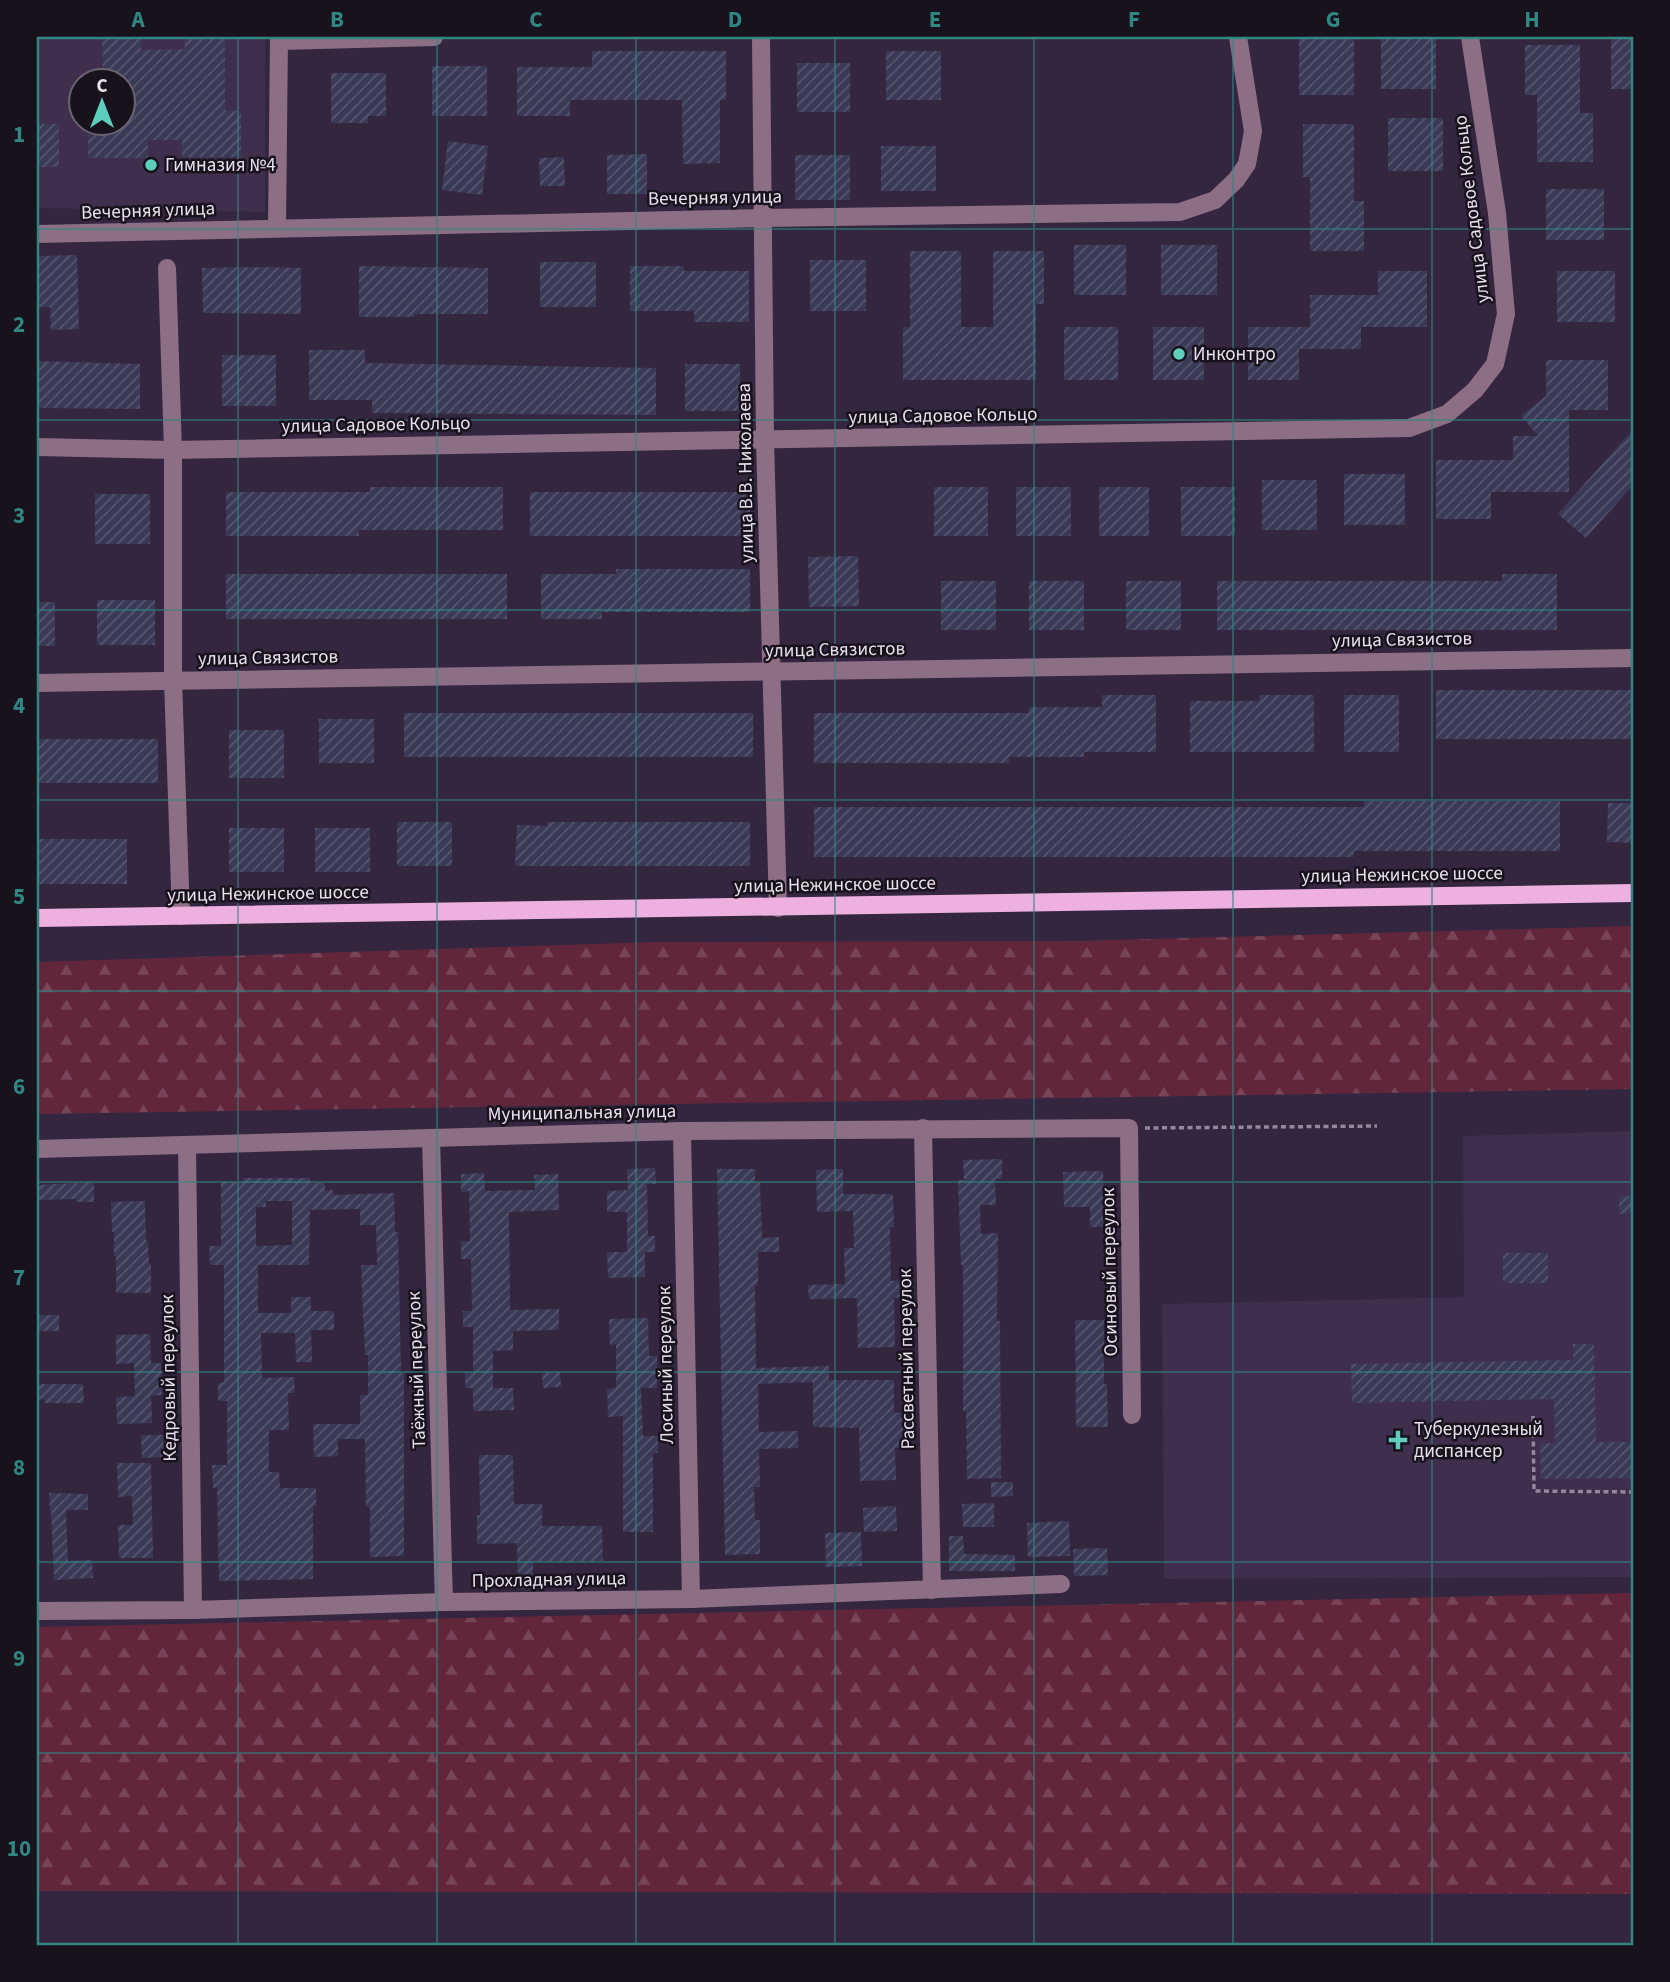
<svg xmlns="http://www.w3.org/2000/svg" width="1670" height="1982" font-family="'Source Sans 3',sans-serif">
  <style>
    .built { fill: #3f2e4c; fill-rule: evenodd }
    .forest { fill: url(#forest-firs) }
    .building { fill: url(#building-hatch); fill-rule: evenodd }
    .lines { fill: none; stroke-linecap: round; stroke-linejoin: round }
    .path { stroke: #94889d; stroke-width: 3.5; stroke-dasharray: 5 3.5; stroke-linecap: butt }
    .minor { stroke: #8d6f85; stroke-width: 18 }
    .major { stroke: #edb0df; stroke-width: 18 }
    .grid { fill: none; stroke: #308681; stroke-width: 2; stroke-opacity: 0.55 }
    .poi-dot { fill: #5ccebb; stroke: #18121d; stroke-width: 2.5 }
    .labels { text-anchor: middle; dominant-baseline: central; stroke-width: 5; stroke-linejoin: round; paint-order: stroke }
    .poi-label { font-size: 19px; fill: #e8dfef; stroke: #18121d; text-anchor: start }
    .street-label { font-size: 19px; fill: #e8dfef; stroke: #18121d }
    .neatline { fill: none; stroke: #308681; stroke-width: 2.5 }
    .grid-label { font-size: 23px; text-anchor: middle; font-weight: bold; fill: #308681 }
  </style>
  <defs>
    <pattern id="forest-firs" width="22" height="20" patternUnits="userSpaceOnUse" patternTransform="scale(1.75)"><rect width="22" height="20" fill="#62263b"/><path d="M5 1l3.5 6h-7zM16 11l3.5 6h-7z" fill="#784558"/></pattern>
    <pattern id="building-hatch" width="6" height="6" patternUnits="userSpaceOnUse" patternTransform="scale(1.75)"><rect width="6" height="6" fill="#3a3a56"/><path d="M-1 1l2-2M0 6l6-6M5 7l2-2" fill="none" stroke="#56566f"/></pattern>
  </defs>
  <rect width="100%" height="100%" fill="#34263f"/>
  <g class="built">
    <path d="M37 37H265V212L37 208ZM80 80H122V122H80Z"/>
    <path d="M1633 1131V1577L1164 1579 1162 1304 1464 1297 1463 1136Z"/>
  </g>
  <g class="forest">
    <path d="M1633 926V1089L37 1114V962L657 942 1076 941Z"/>
    <path d="M1633 1593V1894L37 1891V1627Z"/>
  </g>
  <g class="building">
    <path d="M102 37H141V50L185 49 184 37H225V111H241V157H182V140H148V158H88V122H122V80H103Z"/>
    <rect x="1611" y="37" width="22" height="52"/>
    <rect x="1299" y="39" width="55" height="56"/>
    <rect x="1381" y="39" width="55" height="50"/>
    <path d="M1525 45H1580V113H1593V162H1537V95H1525Z"/>
    <path d="M592 51H726V100H720V163L683 164 682 100H570V116H517V67H592Z"/>
    <rect x="886" y="51" width="55" height="49"/>
    <rect x="797" y="63" width="53" height="49"/>
    <rect x="432" y="66" width="55" height="50"/>
    <path d="M331 73H386V116H368V123H331Z"/>
    <rect x="1388" y="118" width="55" height="53"/>
    <rect x="37" y="124" width="22" height="43"/>
    <path d="M1303 124H1354V201H1364V251H1310V177H1303Z"/>
    <path d="M448 141 488 146 482 195 442 190Z"/>
    <rect x="881" y="146" width="55" height="45"/>
    <path d="M647 154V194H607V155Z"/>
    <rect x="795" y="155" width="55" height="45"/>
    <path d="M564 157 565 186H540L539 158Z"/>
    <rect x="1546" y="189" width="58" height="51"/>
    <rect x="1074" y="245" width="52" height="50"/>
    <rect x="1161" y="245" width="56" height="50"/>
    <path d="M910 251H961V327H993V251H1044V304H1036V380H903V327H910Z"/>
    <path d="M77 255 79 329 51 330 50 307H37V256Z"/>
    <rect x="810" y="260" width="56" height="51"/>
    <rect x="540" y="262" width="56" height="45"/>
    <path d="M359 266 488 268V314H415V317H359Z"/>
    <path d="M630 266H684V271H749V322H694V311H630Z"/>
    <path d="M258 267 301 268V314L203 313 202 268Z"/>
    <path d="M1378 271H1427V327H1361V349H1299V380H1248V327H1310V295H1378Z"/>
    <rect x="1557" y="271" width="58" height="51"/>
    <rect x="1064" y="327" width="54" height="53"/>
    <rect x="1153" y="327" width="51" height="53"/>
    <path d="M309 350H365V363L656 368V415L372 413V400H309Z"/>
    <rect x="222" y="355" width="54" height="51"/>
    <path d="M1546 360H1608V410H1569V492H1491V519H1436V460H1513V436H1538L1521 416 1546 396Z"/>
    <path d="M37 361 140 364V409L37 408Z"/>
    <rect x="685" y="364" width="55" height="47"/>
    <path d="M1633 429V485L1586 538 1558 514Z"/>
    <rect x="1344" y="474" width="61" height="51"/>
    <rect x="1262" y="480" width="55" height="50"/>
    <path d="M370 487H503V530H359V536H226V492H370Z"/>
    <rect x="934" y="487" width="54" height="49"/>
    <rect x="1016" y="487" width="55" height="49"/>
    <rect x="1099" y="487" width="50" height="49"/>
    <rect x="1181" y="487" width="54" height="49"/>
    <rect x="530" y="492" width="220" height="44"/>
    <rect x="95" y="494" width="55" height="50"/>
    <path d="M858 556 859 606 809 607 808 557Z"/>
    <path d="M616 569H750V612H602V619H541V574H616Z"/>
    <rect x="226" y="574" width="281" height="45"/>
    <path d="M1502 574H1557V630H1217V581H1502Z"/>
    <rect x="941" y="581" width="55" height="49"/>
    <rect x="1029" y="581" width="55" height="49"/>
    <rect x="1126" y="581" width="55" height="49"/>
    <rect x="97" y="600" width="58" height="45"/>
    <rect x="37" y="602" width="18" height="44"/>
    <rect x="1436" y="690" width="197" height="49"/>
    <path d="M1102 695H1156V752H1084V757H1009V763H814V713H1029V707H1102Z"/>
    <path d="M1259 695H1314V752H1190V701H1259Z"/>
    <rect x="1344" y="695" width="55" height="57"/>
    <rect x="404" y="713" width="349" height="44"/>
    <rect x="319" y="719" width="55" height="44"/>
    <rect x="229" y="730" width="55" height="48"/>
    <rect x="37" y="739" width="121" height="44"/>
    <path d="M1364 801H1560V851H1354V857H814V807H1364Z"/>
    <path d="M1608 803H1633V843L1607 842Z"/>
    <rect x="397" y="822" width="55" height="44"/>
    <path d="M547 822H750V866H515L517 825 547 826Z"/>
    <rect x="229" y="828" width="55" height="44"/>
    <rect x="315" y="828" width="55" height="44"/>
    <rect x="37" y="839" width="90" height="45"/>
    <path d="M1002 1159V1179H995L996 1205H980L981 1234 998 1233 997 1321H1000L1001 1478 967 1479 966 1411H963V1265H961L958 1180H964L963 1160Z"/>
    <path d="M655 1168 656 1184H647L648 1236H655V1252H645V1277L608 1278 607 1252H627V1212H607V1191L628 1190 627 1169Z"/>
    <path d="M717 1169H755V1183H760L762 1238 779 1237V1252H758V1285H755L756 1368 829 1366V1380H894V1413L904 1412 905 1418H910L911 1441H904V1448H895L896 1480 860 1481 859 1428 813 1427V1382L758 1384 759 1432 798 1431V1448L759 1449 760 1487H754L755 1520H760V1554L725 1555Z"/>
    <path d="M843 1169V1194H893L894 1227H890L891 1281 900 1280 901 1297 894 1298 895 1347 858 1348 857 1298 809 1299 808 1285 845 1284 844 1248H854L853 1211 817 1212 816 1170Z"/>
    <path d="M1103 1171 1104 1227H1090V1207H1064L1063 1172Z"/>
    <path d="M484 1173 485 1191 535 1190 534 1175 558 1174 559 1210 509 1212 510 1310 559 1309V1330L513 1331V1350L493 1351V1388H513L514 1410 473 1411V1388H465V1372H473V1327H463V1311H472L471 1259H461V1241H470L469 1191 461 1192V1174Z"/>
    <path d="M243 1178H310V1183H325V1191L333 1190 334 1195 394 1193 395 1232H398L401 1373H404V1556L370 1557V1507H366L365 1439H338V1456L314 1457 313 1424H360V1395H368V1355H365L361 1265H377L376 1225H360V1209L310 1210 309 1265H258V1313H291V1297H311V1311H334V1330H311L312 1362H296L295 1333H261L262 1378 294 1377 295 1393H288L289 1430H269V1472H279L280 1488H316V1506H313V1579L219 1581 217 1487 213 1488 212 1465H227V1401H218V1383L224 1382V1265H210L209 1246H221V1182H243ZM266 1201H292V1245L256 1246V1207H266Z"/>
    <path d="M94 1182V1202H76V1199L37 1200V1185Z"/>
    <path d="M1619 1196H1633V1213L1619 1214Z"/>
    <path d="M145 1201 146 1241H148L149 1264H151V1293H116V1256H114V1232H112L111 1202Z"/>
    <rect x="1503" y="1253" width="45" height="30"/>
    <rect x="39" y="1315" width="20" height="16"/>
    <path d="M648 1318 649 1356H657V1388H641L643 1436H658V1453H653V1532H623V1416L608 1417 607 1389 616 1388V1344L610 1345 609 1319Z"/>
    <path d="M1075 1320H1104V1384H1107L1108 1427H1076Z"/>
    <path d="M150 1334 151 1363H161L162 1395 151 1396 152 1423 117 1424 116 1397 135 1396 134 1363 116 1364V1335Z"/>
    <path d="M1573 1344H1594L1596 1442H1633V1478L1541 1479 1540 1443H1555L1554 1399 1352 1403 1351 1364 1573 1360Z"/>
    <path d="M560 1372 561 1387 543 1388 542 1373Z"/>
    <path d="M37 1384H83L84 1403H45V1399L37 1400Z"/>
    <path d="M141 1435H163L164 1457 142 1458Z"/>
    <path d="M479 1455H513L514 1504H542V1526H602L603 1561 533 1562V1589H518L517 1543 477 1544V1515H480Z"/>
    <path d="M117 1463H151L153 1558H119L118 1525H133L132 1496 118 1497Z"/>
    <path d="M991 1482H1013V1496L991 1497Z"/>
    <path d="M49 1493 88 1494V1510H66L68 1561 92 1560 93 1578 54 1580 51 1511H50Z"/>
    <path d="M994 1503V1527H963L962 1504Z"/>
    <path d="M896 1506 897 1531 864 1532 863 1508Z"/>
    <path d="M1069 1521 1070 1556 1028 1557 1027 1523Z"/>
    <path d="M861 1532 862 1566 826 1567 825 1533Z"/>
    <path d="M949 1536H963L964 1554 1015 1555V1571H949Z"/>
    <path d="M1107 1548 1108 1575 1074 1576 1073 1549Z"/>
  </g>
  <g class="lines">
    <g class="path">
      <path d="M1145 1128 1377 1126"/>
      <path d="M1533 1416 1534 1491 1633 1492"/>
    </g>
    <g class="minor">
      <path d="M761 37 765 440 778 908"/>
      <path d="M279 41 434 37"/>
      <path d="M277 228 279 37"/>
      <path d="M37 234 764 218 1180 212 1215 200 1236 180 1247 164 1253 131 1238 37"/>
      <path d="M167 268 173 450V680L181 916"/>
      <path d="M37 447 173 450 1409 428 1447 414 1475 390 1495 364 1506 314 1497 213 1470 37"/>
      <path d="M37 683 1633 658"/>
      <path d="M923 1128 932 1590"/>
      <path d="M682 1131 691 1599"/>
      <path d="M431 1138 444 1602"/>
      <path d="M187 1145 193 1610"/>
      <path d="M37 1149 682 1131 1129 1128 1132 1415"/>
      <path d="M37 1611 193 1610 444 1602 691 1599 1061 1584"/>
    </g>
    <path class="major" d="M37 918 1633 893"/>
  </g>
  <path class="grid" d="M238 37V1945M437 37V1945M636 37V1945M835 37V1945M1034 37V1945M1233 37V1945M1432 37V1945M37 229H1633M37 420H1633M37 610H1633M37 800H1633M37 991H1633M37 1182H1633M37 1372H1633M37 1562H1633M37 1753H1633"/>
  <g class="poi-dot">
    <circle cx="151" cy="165" r="7"/>
    <circle cx="1179" cy="354" r="7"/>
    <path d="M1394.5 1429.5h7v7h7v7h-7v7h-7v-7h-7v-7h7z"/>
  </g>
  <g class="labels">
    <g class="poi-label">
      <text x="165" y="165">Гимназия №4</text>
      <text x="1193" y="354">Инконтро</text>
      <text x="1414" y="1429">Туберкулезный<tspan x="1414" dy="22">диспансер</tspan></text>
    </g>
    <g class="street-label">
      <text transform="translate(715 198) rotate(-1)">Вечерняя улица</text>
      <text transform="translate(1472 209) rotate(-97)">улица Садовое Кольцо</text>
      <text transform="translate(148 211) rotate(-2)">Вечерняя улица</text>
      <text transform="translate(943 416) rotate(-1)">улица Садовое Кольцо</text>
      <text transform="translate(376 425) rotate(-1)">улица Садовое Кольцо</text>
      <text transform="translate(746 473) rotate(-91)">улица В.В. Николаева</text>
      <text transform="translate(1402 640) rotate(-1)">улица Связистов</text>
      <text transform="translate(835 650) rotate(-1)">улица Связистов</text>
      <text transform="translate(268 658) rotate(-1)">улица Связистов</text>
      <text transform="translate(1402 875) rotate(-1)">улица Нежинское шоссе</text>
      <text transform="translate(835 885) rotate(-1)">улица Нежинское шоссе</text>
      <text transform="translate(268 894) rotate(-1)">улица Нежинское шоссе</text>
      <text transform="translate(582 1113) rotate(-1)">Муниципальная улица</text>
      <text transform="translate(1110 1272) rotate(-91)">Осиновый переулок</text>
      <text transform="translate(907 1359) rotate(-91)">Рассветный переулок</text>
      <text transform="translate(666 1365) rotate(-91)">Лосиный переулок</text>
      <text transform="translate(417 1370) rotate(-92)">Таёжный переулок</text>
      <text transform="translate(169 1378) rotate(-91)">Кедровый переулок</text>
      <text transform="translate(549 1580) rotate(-1)">Прохладная улица</text>
    </g>
  </g>
  <rect width="1670" height="1982" fill="none" stroke="#18121d" stroke-width="77"/>
  <g transform="translate(102 102)"><circle r="33" fill="#18121d" stroke="#6b6471" stroke-width="2"/>
  <path d="M0-5L12 26L0 18L-12 26Z" fill="#5ccebb"/>
  <text y="-10" font-size="19" font-weight="bold" text-anchor="middle" fill="#e8dfef">С</text>
  </g>
  <rect x="38" y="38" width="1594" height="1906" class="neatline"/>
  <g class="grid-label">
    <text x="138" y="27">A</text>
    <text x="337" y="27">B</text>
    <text x="536" y="27">C</text>
    <text x="735" y="27">D</text>
    <text x="935" y="27">E</text>
    <text x="1134" y="27">F</text>
    <text x="1333" y="27">G</text>
    <text x="1532" y="27">H</text>
    <text x="19" y="142">1</text>
    <text x="19" y="332">2</text>
    <text x="19" y="523">3</text>
    <text x="19" y="713">4</text>
    <text x="19" y="904">5</text>
    <text x="19" y="1094">6</text>
    <text x="19" y="1285">7</text>
    <text x="19" y="1475">8</text>
    <text x="19" y="1666">9</text>
    <text x="19" y="1856">10</text>
  </g>
</svg>
